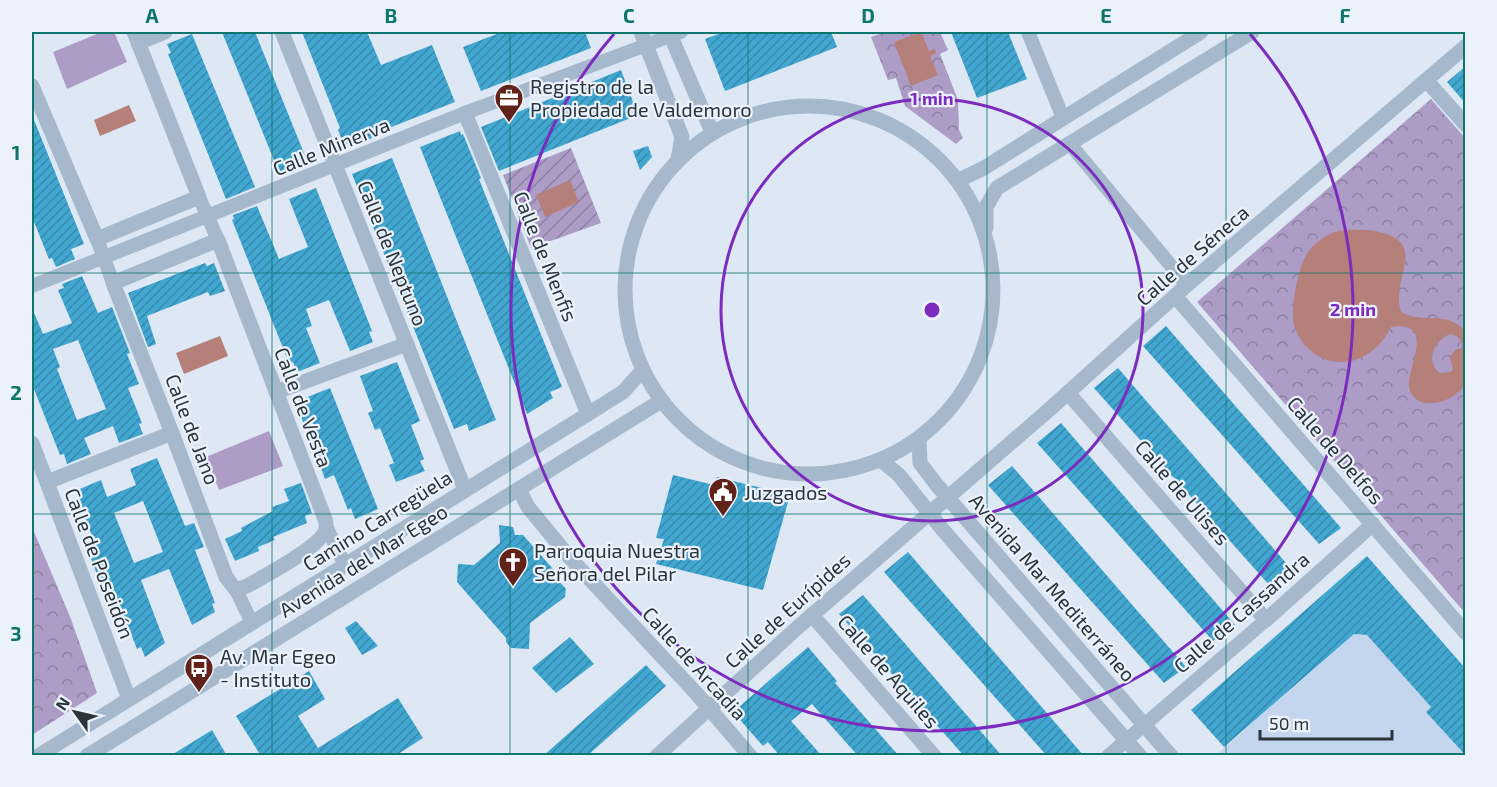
<svg xmlns="http://www.w3.org/2000/svg" width="1497" height="787" font-family="'Exo 2',sans-serif">
  <style>
    .park { fill: url(#park-crowns) }
    .garden { fill: url(#garden-furrows) }
    .pitch { fill: #ac9cc6 }
    .plaza { fill: #c4d5ee }
    .water { fill: #b57f7a; fill-rule: evenodd }
    .building { fill: url(#building-hatch); fill-rule: evenodd }
    .lines { fill: none; stroke-linecap: round; stroke-linejoin: round }
    .pedestrian { stroke: #a6b9cc; stroke-width: 14 }
    .minor { stroke: #a6b9cc; stroke-width: 15 }
    .tertiary { stroke: #a6b9cc; stroke-width: 15 }
    .grid { fill: none; stroke: #0f766e; stroke-width: 1.5; stroke-opacity: 0.55 }
    .ring { fill: none; stroke: #7b2cbf; stroke-width: 3 }
    .labels { text-anchor: middle; dominant-baseline: central; stroke-width: 4.5; stroke-linejoin: round; paint-order: stroke }
    .poi-label { font-size: 20px; fill: #29353b; stroke: #ecf2fc; text-anchor: start }
    .street-label { font-size: 20px; fill: #29353b; stroke: #ecf2fc }
    .centre { fill: #7b2cbf; stroke: #ecf2fc; stroke-width: 3 }
    .ring-label { font-size: 18px; text-anchor: middle; font-weight: bold; fill: #7b2cbf; stroke: #ecf2fc; stroke-width: 4.5; stroke-linejoin: round; paint-order: stroke }
    .neatline { fill: none; stroke: #0f766e; stroke-width: 2 }
    .grid-label { font-size: 20px; text-anchor: middle; font-weight: bold; fill: #0f766e }
  </style>
  <defs>
    <pattern id="park-crowns" width="20" height="18" patternUnits="userSpaceOnUse" patternTransform="scale(1.5)"><rect width="20" height="18" fill="#ac9cc6"/><path d="M2 6a3 3 0 1 1 6 0M12 15a3 3 0 1 1 6 0" fill="none" stroke="#8c80a2"/></pattern>
    <pattern id="garden-furrows" width="10" height="10" patternUnits="userSpaceOnUse" patternTransform="scale(1.5)"><rect width="10" height="10" fill="#ac9cc6"/><path d="M-1 1l2-2M0 10L10 0M9 11l2-2" fill="none" stroke="#8c80a2"/></pattern>
    <pattern id="building-hatch" width="6" height="6" patternUnits="userSpaceOnUse" patternTransform="scale(1.5)"><rect width="6" height="6" fill="#41a7d1"/><path d="M-1 1l2-2M0 6l6-6M5 7l2-2" fill="none" stroke="#3689ab"/></pattern>
  </defs>
  <rect width="100%" height="100%" fill="#dee8f5"/>
  <g class="park">
    <path d="M885 32H940L948 50 940 54 958 100 959 130 963 138 956 144 905 106 896 78 888 80 871 37Z"/>
    <path d="M1431 99 1465 138V613L1197 302Z"/>
    <path d="M32 527 71 619 97 693 32 735Z"/>
  </g>
  <path class="garden" d="M571 148 601 223 531 248 503 175Z"/>
  <g class="pitch">
    <path d="M102 32H114L127 62 67 89 53 52Z"/>
    <path d="M269 431 283 466 219 490 206 457Z"/>
  </g>
  <path class="plaza" d="M1354 634 1367 635 1431 707 1426 712 1464 755 1215 756Z"/>
  <g class="water">
    <path d="M921 32 929 51 935 49 936 53 930 56 938 75 911 86 894 42Z"/>
    <path d="M129 105 136 121 100 136 94 120Z"/>
    <path d="M570 180 579 202 545 217 536 195Z"/>
    <path d="M1369 230C1435 240 1389 276 1401 312 1425 325 1445 309 1465 331V384C1463 387 1460 392 1456 394 1443 405 1413 410 1409 387 1406 369 1438 320 1391 327 1383 343 1372 354 1355 360 1327 368 1302 351 1294 325 1290 310 1298 271 1305 257 1310 248 1319 240 1328 235 1341 228 1355 230 1369 230ZM1450 334C1458 335 1463 340 1462 348L1455 350 1450 358 1453 369 1451 372 1440 373C1424 361 1435 340 1450 334Z"/>
    <path d="M220 336 228 356 184 374 176 353Z"/>
  </g>
  <g class="building">
    <path d="M222 32H255L308 163 280 175Z"/>
    <path d="M302 32H367L381 65 432 45 455 102 371 135 372 138 349 147 348 144 344 146 338 130 340 128Z"/>
    <path d="M502 32H585L591 48 481 91 463 47Z"/>
    <path d="M724 32H831L837 47 725 91 705 39Z"/>
    <path d="M951 32H1008L1027 79 977 98Z"/>
    <path d="M192 34 255 187 226 199 168 54 171 53 167 44Z"/>
    <path d="M1466 66V104L1447 82Z"/>
    <path d="M621 70 638 115 499 171 481 127Z"/>
    <path d="M32 115 84 244 71 249 75 259 56 267 52 258 49 259 32 217Z"/>
    <path d="M460 131 461 135 463 134 481 178 479 179 562 387 550 392 553 398 527 414 420 147Z"/>
    <path d="M648 146 652 157 640 170 633 151Z"/>
    <path d="M392 158 496 420 469 431 467 424 454 429 352 174Z"/>
    <path d="M316 188 372 331 369 332 373 342 350 351 329 300 306 309 312 326 306 328 320 363 297 372 293 362 289 363 232 220 234 219 233 215 257 206 279 259 308 247 289 199Z"/>
    <path d="M205 263 207 266 214 263 225 291 210 296 208 292 147 316 156 344 148 347 128 293Z"/>
    <path d="M82 276 98 313 112 307 130 353 127 354 139 384 128 388 142 423 139 424 143 434 119 443 113 426 84 438 91 454 67 464 64 454 60 455 32 384V308L43 334 72 323 58 290 64 288 62 284ZM78 340 106 409 77 420 57 369 60 367 53 349Z"/>
    <path d="M1166 326 1341 528 1319 544 1143 346Z"/>
    <path d="M397 362 420 421 411 425 424 459 420 461 425 471 396 482 389 465 394 463 380 428 375 430 368 413 373 411 360 376Z"/>
    <path d="M1118 368 1292 570 1270 586 1094 388Z"/>
    <path d="M330 388 378 509 355 519 351 508 348 510 334 475 325 479 316 454 324 450 313 423 305 427 295 402Z"/>
    <path d="M1061 423 1235 625 1213 641 1037 443Z"/>
    <path d="M157 458 185 526 194 523 204 547 195 550 215 603 212 604 215 612 192 625 169 569 141 580 165 643 145 657 141 647 137 649 117 598 108 602 85 544 94 541 75 491 101 480 107 497 136 485 130 469ZM143 501 163 552 134 563 114 513Z"/>
    <path d="M1012 466 1186 667 1164 683 988 485Z"/>
    <path d="M673 475 714 485 717 477 790 495 763 590 656 564 664 539 656 538Z"/>
    <path d="M301 483 312 513 305 516 307 523 273 537 275 540 258 547 259 551 235 561 225 539 242 531 241 528 273 511 272 507 289 501 284 489Z"/>
    <path d="M499 525 513 527 515 535H523L553 569 552 573 566 589 565 597 530 623 529 649 511 648 506 642V638L457 582 458 564 474 565 500 543Z"/>
    <path d="M908 552 1084 756H1047L884 572Z"/>
    <path d="M1367 556 1466 669V756L1426 712 1431 707 1367 635 1354 634 1224 747 1191 710Z"/>
    <path d="M863 595 1002 756H964L839 614Z"/>
    <path d="M356 621 378 646 362 655 345 628Z"/>
    <path d="M570 637 594 664 556 693 532 668Z"/>
    <path d="M808 647 837 681 835 683 899 756H858L812 704 791 721 822 756H780L768 742 763 746 733 712Z"/>
    <path d="M646 665 666 686 587 756H543Z"/>
    <path d="M309 671 325 699 298 716 318 748 398 698 423 738 395 756H261L236 716Z"/>
    <path d="M212 730 227 756H170Z"/>
  </g>
  <g class="lines">
    <g class="pedestrian">
      <path d="M1028 32 1063 118"/>
      <path d="M1070 144 1187 285"/>
      <path d="M199 197 218 240"/>
      <path d="M97 239 113 283"/>
      <path d="M32 286 465 113 681 32"/>
      <path d="M327 528 345 565"/>
      <path d="M236 590 252 623"/>
      <path d="M1108 756 1266 620"/>
    </g>
    <g class="minor">
      <path d="M282 32 465 490"/>
      <path d="M138 43 165 32"/>
      <path d="M1426 80 1466 125"/>
      <path d="M32 86 97 239 199 197 134 32"/>
      <path d="M465 113 588 414"/>
      <path d="M218 240 325 519C325 519 327 527 326 528 324 545 263 577 247 586L236 590 226 577 172 433 113 283Z"/>
      <path d="M1175 296 1466 633"/>
      <path d="M276 392 407 344"/>
      <path d="M1068 393 1266 620 1373 524"/>
      <path d="M32 443 129 699"/>
      <path d="M47 482 172 433"/>
      <path d="M519 489 528 507 570 558 696 693 750 756"/>
      <path d="M812 615 934 756"/>
      <path d="M657 756 797 628 1051 408 1187 285 1466 46"/>
    </g>
    <g class="tertiary">
      <path d="M641 32 682 137 678 159"/>
      <path d="M669 32 712 132"/>
      <circle cx="809" cy="290" r="184"/>
      <path d="M959 180 984 168 1201 32"/>
      <path d="M986 228V207L997 188 1252 32"/>
      <path d="M919 439 920 463 936 484 1171 756"/>
      <path d="M882 461 899 475 943 530 1140 756"/>
      <path d="M38 756 588 414 623 392 642 371"/>
      <path d="M87 756 661 401"/>
    </g>
  </g>
  <path class="grid" d="M272 32V756M510 32V756M748 32V756M987 32V756M1226 32V756M32 273H1466M32 514H1466"/>
  <g class="ring">
    <circle cx="932" cy="310" r="211"/>
    <path d="M1250 34A421 421 0 1 1 614 34"/>
  </g>
  <defs>
    <g id="office-pin" transform="scale(1.5)"><path d="M0 17L-7.5 6A9.5 9.5 0 1 1 7.5 6Z" fill="#61221a" stroke="#ecf2fc"/><path d="M-6-3h4V-5.5h4V-3h4V5H-6ZM-1-4.5V-3h2v-1.5ZM-6 0V1H6V0Z" fill="#fff"/></g>
    <g id="civic-pin" transform="scale(1.5)"><path d="M0 17L-7.5 6A9.5 9.5 0 1 1 7.5 6Z" fill="#61221a" stroke="#ecf2fc"/><path d="M-.6-6.5H3V-4.5H.6V-3L4-1V1h2V6H-6V1h2V-1L-.6-3ZM-1.2 2.5V6h2.4V2.5Z" fill="#fff"/></g>
    <g id="church-pin" transform="scale(1.5)"><path d="M0 17L-7.5 6A9.5 9.5 0 1 1 7.5 6Z" fill="#61221a" stroke="#ecf2fc"/><path d="M-1.2-6h2.4v3.5h3.3v2.4h-3.3V6h-2.4V-.1h-3.3v-2.4h3.3Z" fill="#fff"/></g>
    <g id="bus-pin" transform="scale(1.5)"><path d="M0 17L-7.5 6A9.5 9.5 0 1 1 7.5 6Z" fill="#61221a" stroke="#ecf2fc"/><path d="M-5-6H5V4H4V6H2V4H-2V6H-4V4H-5ZM-3.5-4V0h7V-4ZM-3.5 1.2v1.5H-2V1.2ZM2 1.2v1.5H3.5V1.2Z" fill="#fff"/></g>
  </defs>
  <g fill-rule="evenodd">
    <use href="#office-pin" x="509" y="98"/>
    <use href="#civic-pin" x="723" y="492"/>
    <use href="#church-pin" x="513" y="562"/>
    <use href="#bus-pin" x="199" y="668"/>
  </g>
  <g class="labels">
    <g class="poi-label">
      <text x="530" y="86">Registro de la<tspan x="530" dy="23">Propiedad de Valdemoro</tspan></text>
      <text x="744" y="492">Juzgados</text>
      <text x="534" y="550">Parroquia Nuestra<tspan x="534" dy="23">Señora del Pilar</tspan></text>
      <text x="220" y="656">Av. Mar Egeo<tspan x="220" dy="23">- Instituto</tspan></text>
    </g>
    <g class="street-label">
      <text transform="translate(331 146) rotate(-22)">Calle Minerva</text>
      <text transform="translate(393 253) rotate(68)">Calle de Neptuno</text>
      <text transform="translate(1192 255) rotate(-41)">Calle de Séneca</text>
      <text transform="translate(546 256) rotate(68)">Calle de Menfis</text>
      <text transform="translate(304 407) rotate(69)">Calle de Vesta</text>
      <text transform="translate(193 429) rotate(69)">Calle de Jano</text>
      <text transform="translate(1336 450) rotate(49)">Calle de Delfos</text>
      <text transform="translate(1183 492) rotate(49)">Calle de Ulises</text>
      <text transform="translate(377 520) rotate(-32)">Camino Carregüela</text>
      <text transform="translate(363 560) rotate(-32)">Avenida del Mar Egeo</text>
      <text transform="translate(100 563) rotate(69)">Calle de Poseidón</text>
      <text transform="translate(1053 587) rotate(49)">Avenida Mar Mediterráneo</text>
      <text transform="translate(787 610) rotate(-42)">Calle de Eurípides</text>
      <text transform="translate(1241 612) rotate(-41)">Calle de Cassandra</text>
      <text transform="translate(695 663) rotate(48)">Calle de Arcadia</text>
      <text transform="translate(889 671) rotate(49)">Calle de Aquiles</text>
    </g>
  </g>
  <circle cx="932" cy="310" r="9" class="centre"/>
  <g class="ring-label">
    <text x="932" y="105">1 min</text>
    <text x="1353" y="316">2 min</text>
  </g>
  <rect width="1497" height="787" fill="none" stroke="#ecf2fc" stroke-width="66"/>
  <g transform="translate(75 712) rotate(304)" stroke="#ecf2fc" stroke-width="4.5" paint-order="stroke">
  <path d="M0-4.5L10 22L0 15L-10 22Z" fill="#29353b"/>
  <text y="-9" font-size="16" font-weight="bold" text-anchor="middle" fill="#29353b">N</text>
  </g>
  <path d="M1260 730v9h132v-9" fill="none" stroke="#29353b" stroke-width="3"/>
  <text x="1269" y="730" font-size="18" fill="#29353b" stroke="#ecf2fc" stroke-width="4.5" paint-order="stroke">50 m</text>
  <rect x="33" y="33" width="1431" height="721" class="neatline"/>
  <g class="grid-label">
    <text x="152" y="23">A</text>
    <text x="391" y="23">B</text>
    <text x="629" y="23">C</text>
    <text x="868" y="23">D</text>
    <text x="1106" y="23">E</text>
    <text x="1345" y="23">F</text>
    <text x="16" y="160">1</text>
    <text x="16" y="400">2</text>
    <text x="16" y="641">3</text>
  </g>
</svg>
